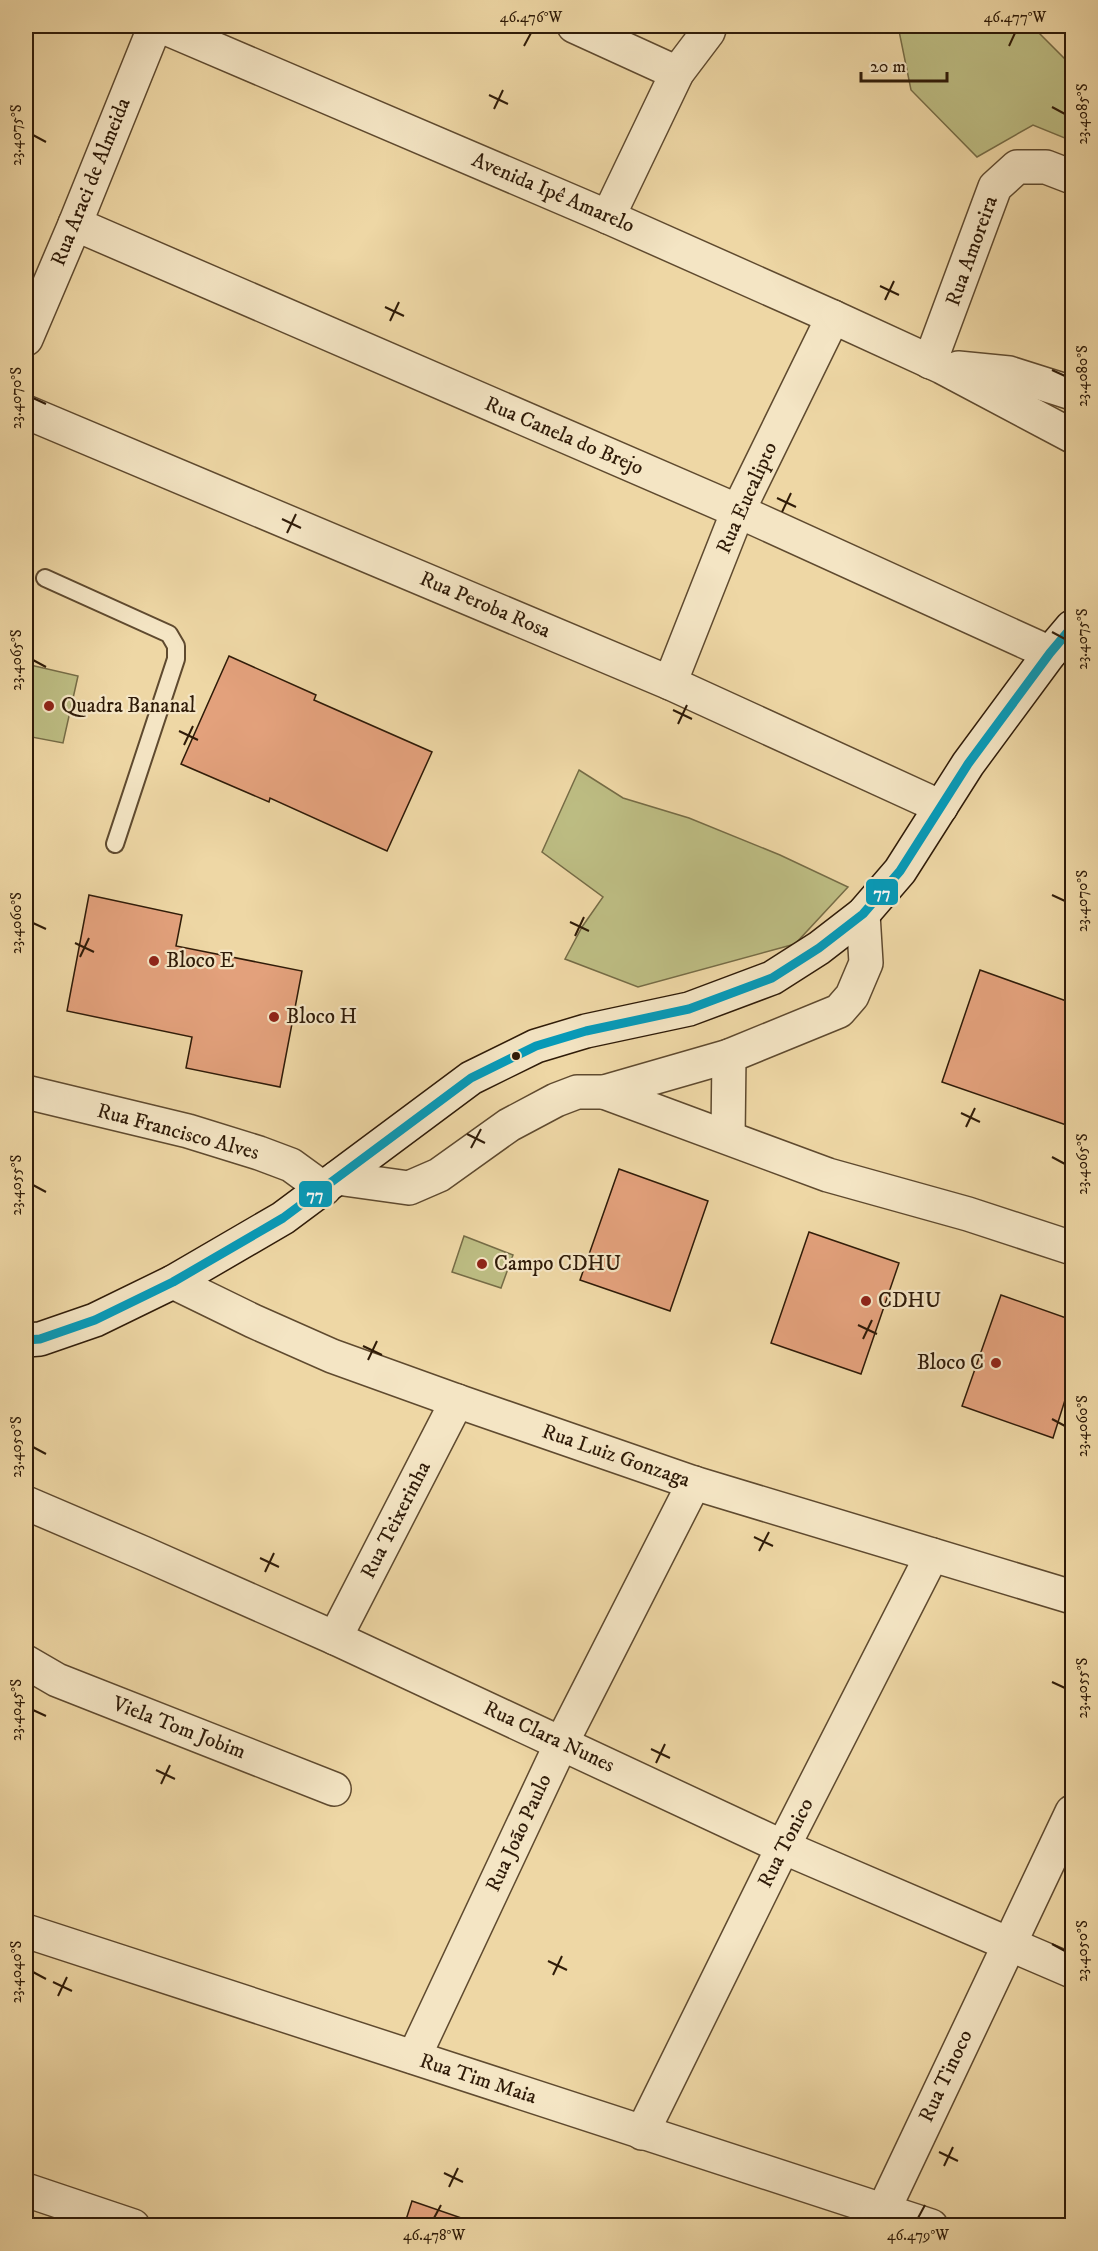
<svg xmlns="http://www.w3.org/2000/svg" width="1098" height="2251" font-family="'IM FELL DW Pica',serif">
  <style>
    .green { fill: #bdbd83; stroke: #766c46; stroke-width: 1.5 }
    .building { fill: #e3a17c; stroke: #2f1b08; stroke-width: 1.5 }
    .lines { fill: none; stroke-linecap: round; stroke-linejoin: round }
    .lane-casing { stroke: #5f4a2f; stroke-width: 20 }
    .street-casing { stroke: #5f4a2f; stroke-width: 36 }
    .secondary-casing { stroke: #2f1b08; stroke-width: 36 }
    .lane { stroke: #f4e5c4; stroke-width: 16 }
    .street { stroke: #f4e5c4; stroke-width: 33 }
    .secondary { stroke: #f4e5c4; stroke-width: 33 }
    .bus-1-casing { stroke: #f4e5c4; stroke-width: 14 }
    .bus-1 { stroke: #059bba; stroke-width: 9 }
    .ticks { fill: none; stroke: #2f1b08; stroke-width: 2 }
    .poi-dot { fill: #8f2418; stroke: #f4e5c4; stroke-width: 2 }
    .bus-dot { fill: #2f1b08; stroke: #f4e5c4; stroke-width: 2 }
    .labels { text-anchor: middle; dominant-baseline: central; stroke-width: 4.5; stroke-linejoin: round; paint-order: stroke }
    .street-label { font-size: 21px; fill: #2f1b08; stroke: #f4e5c4 }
    .poi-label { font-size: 21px; fill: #2f1b08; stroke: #f4e5c4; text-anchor: start }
    .line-badge { stroke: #f4e5c4; stroke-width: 2 }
    .badge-label { font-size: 16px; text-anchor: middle; font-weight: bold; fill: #fff }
    .neatline { fill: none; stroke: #2f1b08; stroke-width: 2 }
    .ticks-label { font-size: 15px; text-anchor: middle; fill: #2f1b08 }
  </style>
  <rect width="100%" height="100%" fill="#eed7a5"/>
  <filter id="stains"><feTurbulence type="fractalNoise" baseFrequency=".00333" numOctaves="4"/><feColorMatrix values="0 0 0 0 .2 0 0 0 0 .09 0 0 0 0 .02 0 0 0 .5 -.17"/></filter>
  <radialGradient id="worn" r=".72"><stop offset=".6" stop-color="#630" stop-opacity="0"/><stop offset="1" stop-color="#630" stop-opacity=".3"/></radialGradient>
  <g class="green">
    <path d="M898 26H1032L1067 61 1072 62V141L1033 125 977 157 911 90Z"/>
    <path d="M26 664 78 676 63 743 26 736Z"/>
    <path d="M579 770 623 798 689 818 780 855 848 887 795 944 638 987 565 959 582 927 603 897 542 852Z"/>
    <path d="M464 1236 513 1255 501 1288 452 1272Z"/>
  </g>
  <g class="building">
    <path d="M229 656 316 695 314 700 432 752 387 851 270 798 269 802 181 764Z"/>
    <path d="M89 895 182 915 176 946 302 971 280 1087 186 1068 192 1037 67 1011Z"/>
    <path d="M980 970 1072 1003V1127L942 1082Z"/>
    <path d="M619 1169 708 1201 670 1311 580 1280Z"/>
    <path d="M809 1232 899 1263 861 1374 771 1343Z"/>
    <path d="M1001 1295 1072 1320V1378L1053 1438 962 1406Z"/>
    <path d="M412 2201 473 2222V2226H404Z"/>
  </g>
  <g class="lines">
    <g class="lane-casing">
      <path id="lane" d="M45 578 169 634 176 646V659L115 844"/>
    </g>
    <g class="street-casing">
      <g id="street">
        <path d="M161 26 608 217 833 317 942 367 1072 436"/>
        <path d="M574 26 677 73"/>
        <path d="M608 217 677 73 708 32 710 26"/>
        <path d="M75 224 738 511 1050 653"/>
        <path d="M26 339 75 224 155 26"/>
        <path d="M930 362 995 187 1017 167H1046L1072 177"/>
        <path d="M958 368 1009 373 1072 393"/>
        <path d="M26 412 670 683 941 807"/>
        <path d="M670 683 738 511 833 317"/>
        <path d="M26 1092 188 1131 259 1153 291 1165 324 1189"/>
        <path d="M604 1092 828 1175 968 1214 1072 1248"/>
        <path d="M728 1137 729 1056"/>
        <path d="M337 1178 409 1188 439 1175 509 1125 556 1100 577 1092H604L729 1056 839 1011 852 996 866 963 863 914"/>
        <path d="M173 1282 253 1321 332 1356 457 1401 694 1483 1072 1597"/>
        <path d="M26 1503 143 1553 335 1638 783 1847 1072 1971"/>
        <path d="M335 1638 457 1401"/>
        <path d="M26 1662 57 1680 334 1789"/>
        <path d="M26 1931 931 2226"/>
        <path d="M414 2057 562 1742 694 1483"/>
        <path d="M642 2133 783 1847 932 1555"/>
        <path d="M26 2190 133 2226"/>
        <path d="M884 2209 1072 1812"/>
      </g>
    </g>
    <g class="secondary-casing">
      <path id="secondary" d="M26 1340 40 1339 95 1320 173 1282 283 1218 471 1078 536 1046 586 1031 689 1009 772 978 819 948 863 914 900 871 968 764 1050 653 1072 627"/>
    </g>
    <use href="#lane" class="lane"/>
    <use href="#street" class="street"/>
    <use href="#secondary" class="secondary"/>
    <g class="bus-1-casing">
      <path id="bus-1" d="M26 1340 40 1339 95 1320 173 1282 283 1218 471 1078 536 1046 586 1031 689 1009 772 978 819 948 863 914 900 871 968 764 1050 653 1072 627"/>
    </g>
    <use href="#bus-1" class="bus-1"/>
  </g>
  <path class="ticks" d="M524 46 531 33M1009 46 1015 33M489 95 508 104M1052 107 1065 114M494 109 503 90M33 135 46 142M880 286 899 295M885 300 894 281M385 307 404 316M390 321 399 302M1052 370 1065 376M33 398 46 404M777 498 796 507M782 512 791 493M282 519 301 528M287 533 296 514M1052 632 1065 639M33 660 46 667M673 710 692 719M678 724 687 705M179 731 198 740M184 745 193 726M1052 895 1065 901M570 922 589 931M33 923 46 929M575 936 584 917M75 943 94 952M80 957 89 938M961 1113 980 1122M966 1127 975 1108M467 1134 485 1143M471 1148 481 1129M1052 1157 1065 1164M33 1185 46 1192M858 1325 877 1334M863 1339 872 1320M363 1346 382 1355M368 1360 377 1341M1052 1419 1065 1426M33 1447 46 1454M754 1537 773 1546M759 1551 769 1532M260 1558 279 1567M265 1572 274 1553M1052 1682 1065 1688M33 1710 46 1716M651 1749 670 1758M656 1763 665 1744M156 1770 175 1779M161 1784 170 1765M1052 1944 1065 1951M548 1961 567 1970M33 1972 46 1979M553 1975 562 1956M53 1982 72 1991M58 1996 67 1977M939 2152 958 2161M944 2166 953 2147M444 2173 463 2182M449 2187 458 2168M434 2218 441 2205M918 2218 925 2205"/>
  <g class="poi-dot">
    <circle cx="49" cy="706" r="6"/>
    <circle cx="154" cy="961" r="6"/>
    <circle cx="274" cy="1017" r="6"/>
    <circle cx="482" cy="1264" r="6"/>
    <circle cx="866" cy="1301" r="6"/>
    <circle cx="996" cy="1363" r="6"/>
  </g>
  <circle class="bus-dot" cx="516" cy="1056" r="5"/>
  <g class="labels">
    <g class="street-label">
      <text transform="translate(91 182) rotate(-68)">Rua Araci de Almeida</text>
      <text transform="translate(553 193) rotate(23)">Avenida Ipê Amarelo</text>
      <text transform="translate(972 251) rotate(-70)">Rua Amoreira</text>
      <text transform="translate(564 436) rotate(23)">Rua Canela do Brejo</text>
      <text transform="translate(747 498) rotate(-66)">Rua Eucalipto</text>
      <text transform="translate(485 605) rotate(23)">Rua Peroba Rosa</text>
      <text transform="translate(178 1132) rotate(15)">Rua Francisco Alves</text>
      <text transform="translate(616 1456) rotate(19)">Rua Luiz Gonzaga</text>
      <text transform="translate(396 1520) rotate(-63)">Rua Teixerinha</text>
      <text transform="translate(179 1728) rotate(21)">Viela Tom Jobim</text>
      <text transform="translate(549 1737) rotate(25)">Rua Clara Nunes</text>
      <text transform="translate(519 1833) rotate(-65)">Rua João Paulo</text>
      <text transform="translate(786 1843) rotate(-63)">Rua Tonico</text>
      <text transform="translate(946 2076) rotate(-65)">Rua Tinoco</text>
      <text transform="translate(478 2079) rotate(18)">Rua Tim Maia</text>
    </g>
    <g class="poi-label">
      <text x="61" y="706">Quadra Bananal</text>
      <text x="166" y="961">Bloco E</text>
      <text x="286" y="1017">Bloco H</text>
      <text x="494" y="1264">Campo CDHU</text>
      <text x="878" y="1301">CDHU</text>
      <text x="984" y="1363" text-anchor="end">Bloco C</text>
    </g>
  </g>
  <g class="line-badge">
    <rect x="865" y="878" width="34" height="28" rx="6" fill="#059bba"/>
    <rect x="298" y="1180" width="35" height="28" rx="6" fill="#059bba"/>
  </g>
  <g class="badge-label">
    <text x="882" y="898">77</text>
    <text x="315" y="1200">77</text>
  </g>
  <rect width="1098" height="2251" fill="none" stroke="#eed7a5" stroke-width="66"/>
  <path d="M861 72v9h86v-9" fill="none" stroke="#2f1b08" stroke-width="3"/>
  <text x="870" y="72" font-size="18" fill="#2f1b08" stroke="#f4e5c4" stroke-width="4.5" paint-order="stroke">20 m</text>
  <rect x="33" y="33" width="1032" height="2185" class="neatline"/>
  <g class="ticks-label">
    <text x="531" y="22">46.476°W</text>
    <text x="1015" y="22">46.477°W</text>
    <text transform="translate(1082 114) rotate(-90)" y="5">23.4085°S</text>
    <text transform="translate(16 135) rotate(-90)" y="5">23.4075°S</text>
    <text transform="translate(1082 376) rotate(-90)" y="5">23.4080°S</text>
    <text transform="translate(16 398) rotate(-90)" y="5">23.4070°S</text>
    <text transform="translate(1082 639) rotate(-90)" y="5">23.4075°S</text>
    <text transform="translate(16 660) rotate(-90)" y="5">23.4065°S</text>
    <text transform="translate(1082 901) rotate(-90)" y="5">23.4070°S</text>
    <text transform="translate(16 923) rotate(-90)" y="5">23.4060°S</text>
    <text transform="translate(1082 1164) rotate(-90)" y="5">23.4065°S</text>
    <text transform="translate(16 1185) rotate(-90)" y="5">23.4055°S</text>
    <text transform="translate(1082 1426) rotate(-90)" y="5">23.4060°S</text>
    <text transform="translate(16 1447) rotate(-90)" y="5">23.4050°S</text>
    <text transform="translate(1082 1688) rotate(-90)" y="5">23.4055°S</text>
    <text transform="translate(16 1710) rotate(-90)" y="5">23.4045°S</text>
    <text transform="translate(1082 1951) rotate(-90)" y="5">23.4050°S</text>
    <text transform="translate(16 1972) rotate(-90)" y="5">23.4040°S</text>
    <text x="434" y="2240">46.478°W</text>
    <text x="918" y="2240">46.479°W</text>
  </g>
  <rect width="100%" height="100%" filter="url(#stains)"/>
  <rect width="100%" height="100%" fill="url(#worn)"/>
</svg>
